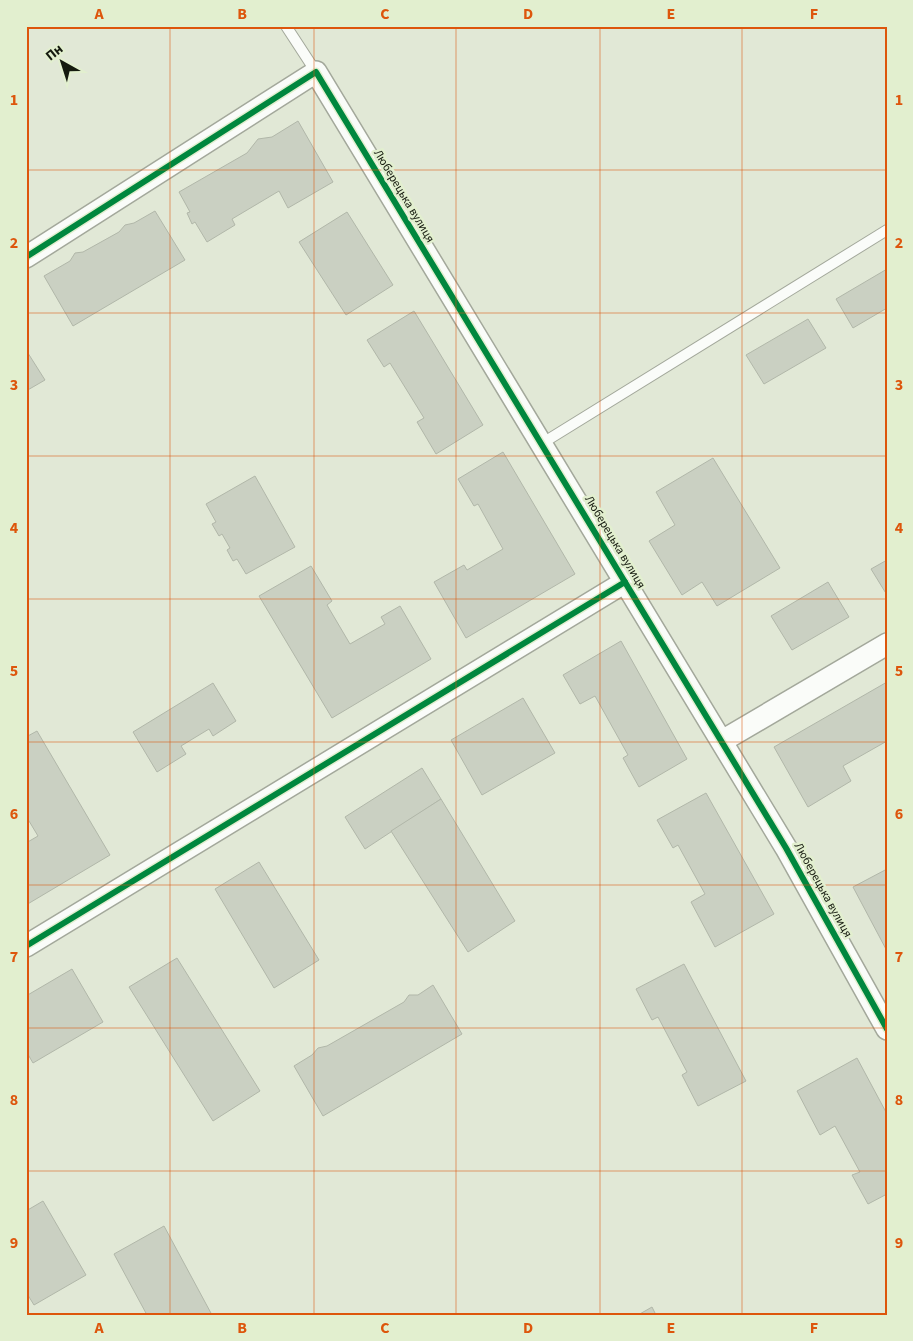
<svg xmlns="http://www.w3.org/2000/svg" width="913" height="1341" font-family="'Source Sans 3',sans-serif">
  <style>
    .building { fill: #cad0c2; stroke: #b1b7a9 }
    .lines { fill: none; stroke-linecap: round; stroke-linejoin: round }
    .lane-casing { stroke: #a3a89b; stroke-width: 12 }
    .street-casing { stroke: #a3a89b; stroke-width: 24 }
    .lane { stroke: #fafcf9; stroke-width: 10 }
    .street { stroke: #fafcf9; stroke-width: 21 }
    .cycleway-casing { stroke: #e2efcf; stroke-width: 9 }
    .cycleway { stroke: #00873e; stroke-width: 6 }
    .grid { fill: none; stroke: #dd560c; stroke-width: 1; stroke-opacity: 0.55 }
    .labels { text-anchor: middle; dominant-baseline: central; stroke-width: 5; stroke-linejoin: round; paint-order: stroke }
    .street-label { font-size: 12px; fill: #151a0f; stroke: #e2efcf }
    .neatline { fill: none; stroke: #dd560c; stroke-width: 2 }
    .grid-label { font-size: 16px; text-anchor: middle; font-weight: bold; fill: #dd560c }
  </style>
  <rect width="100%" height="100%" fill="#e1e8d6"/>
  <g class="building">
    <path d="M298 121 333 182 288 208 279 191 232 219 235 225 207 242 195 222 192 224 187 213 190 212 179 192 247 153 258 139 272 137Z"/>
    <path d="M155 211 185 260 73 326 44 276 70 261 75 253 83 252 119 232 125 225 134 223Z"/>
    <path d="M347 212 393 285 346 315 299 242Z"/>
    <path d="M887 269V308L853 328 836 299Z"/>
    <path d="M414 311 483 425 436 454 417 422 424 418 390 363 384 367 367 340Z"/>
    <path d="M808 319 826 348 764 384 746 355Z"/>
    <path d="M26 350 45 380 26 391Z"/>
    <path d="M503 452 575 574 466 638 434 582 464 565 467 570 503 549 478 504 474 506 458 479Z"/>
    <path d="M713 458 780 568 717 606 702 582 682 595 649 541 675 525 656 492Z"/>
    <path d="M255 476 295 547 246 574 237 559 233 561 227 550 230 548 222 534 219 536 212 524 216 522 206 504Z"/>
    <path d="M887 560V595L871 569Z"/>
    <path d="M311 566 332 601 327 605 350 644 385 624 381 617 400 606 431 659 332 718 259 596Z"/>
    <path d="M828 582 849 617 792 650 771 616Z"/>
    <path d="M621 641 687 759 639 787 623 758 628 755 595 696 580 704 563 675Z"/>
    <path d="M887 682V741L843 766 851 781 808 807 774 747Z"/>
    <path d="M213 683 236 721 213 736 209 729 181 746 186 754 157 772 133 732Z"/>
    <path d="M523 698 555 753 482 795 451 740Z"/>
    <path d="M37 731 110 855 26 905V843L38 836 26 816V737Z"/>
    <path d="M422 768 441 799 365 849 345 817Z"/>
    <path d="M706 793 774 914 715 947 691 902 705 894 678 845 673 848 657 820Z"/>
    <path d="M441 799 515 921 468 952 391 831Z"/>
    <path d="M259 862 319 960 274 988 215 889Z"/>
    <path d="M887 869V951L853 887Z"/>
    <path d="M177 958 260 1091 213 1121 129 987Z"/>
    <path d="M684 964 746 1081 698 1106 682 1075 687 1072 658 1017 652 1020 636 989Z"/>
    <path d="M72 969 103 1022 33 1063 26 1051V996Z"/>
    <path d="M433 985 462 1034 323 1116 294 1066 312 1055 318 1048 327 1046 404 1002 409 995H418Z"/>
    <path d="M857 1058 887 1114V1194L868 1204 852 1175 860 1172 835 1126 820 1135 797 1091Z"/>
    <path d="M43 1201 86 1275 34 1305 26 1292V1211Z"/>
    <path d="M164 1226 212 1315H147L114 1254Z"/>
    <path d="M652 1307 656 1315H638Z"/>
  </g>
  <g class="lines">
    <g class="lane-casing">
      <g id="lane">
        <path d="M286 26 316 72"/>
        <path d="M541 444 887 230"/>
      </g>
    </g>
    <g class="street-casing">
      <g id="street">
        <path d="M26 257 316 72 786 848 887 1029"/>
        <path d="M722 741 887 644"/>
        <path d="M26 946 625 582"/>
      </g>
    </g>
    <use href="#lane" class="lane"/>
    <use href="#street" class="street"/>
    <g class="cycleway-casing">
      <g id="cycleway">
        <path d="M26 257 316 72 786 848 887 1029"/>
        <path d="M26 946 625 582"/>
      </g>
    </g>
    <use href="#cycleway" class="cycleway"/>
  </g>
  <path class="grid" d="M170 26V1315M314 26V1315M456 26V1315M600 26V1315M742 26V1315M26 170H887M26 313H887M26 456H887M26 599H887M26 742H887M26 885H887M26 1028H887M26 1171H887"/>
  <g class="labels">
    <g class="street-label">
      <text transform="translate(404 196) rotate(59)">Люберецька вулиця</text>
      <text transform="translate(615 542) rotate(59)">Люберецька вулиця</text>
      <text transform="translate(823 890) rotate(61)">Люберецька вулиця</text>
    </g>
  </g>
  <rect width="913" height="1341" fill="none" stroke="#e2efcf" stroke-width="55"/>
  <g transform="translate(62 62) rotate(321)" stroke="#e2efcf" stroke-width="4" paint-order="stroke">
  <path d="M0-4L9 19L0 12L-9 19Z" fill="#151a0f"/>
  <text y="-8" font-size="14" font-weight="bold" text-anchor="middle" fill="#151a0f">Пн</text>
  </g>
  <rect x="28" y="28" width="858" height="1286" class="neatline"/>
  <g class="grid-label">
    <text x="99" y="19">A</text>
    <text x="242" y="19">B</text>
    <text x="385" y="19">C</text>
    <text x="528" y="19">D</text>
    <text x="671" y="19">E</text>
    <text x="814" y="19">F</text>
    <text x="14" y="105">1</text>
    <text x="899" y="105">1</text>
    <text x="14" y="248">2</text>
    <text x="899" y="248">2</text>
    <text x="14" y="390">3</text>
    <text x="899" y="390">3</text>
    <text x="14" y="533">4</text>
    <text x="899" y="533">4</text>
    <text x="14" y="676">5</text>
    <text x="899" y="676">5</text>
    <text x="14" y="819">6</text>
    <text x="899" y="819">6</text>
    <text x="14" y="962">7</text>
    <text x="899" y="962">7</text>
    <text x="14" y="1105">8</text>
    <text x="899" y="1105">8</text>
    <text x="14" y="1248">9</text>
    <text x="899" y="1248">9</text>
    <text x="99" y="1333">A</text>
    <text x="242" y="1333">B</text>
    <text x="385" y="1333">C</text>
    <text x="528" y="1333">D</text>
    <text x="671" y="1333">E</text>
    <text x="814" y="1333">F</text>
  </g>
</svg>
